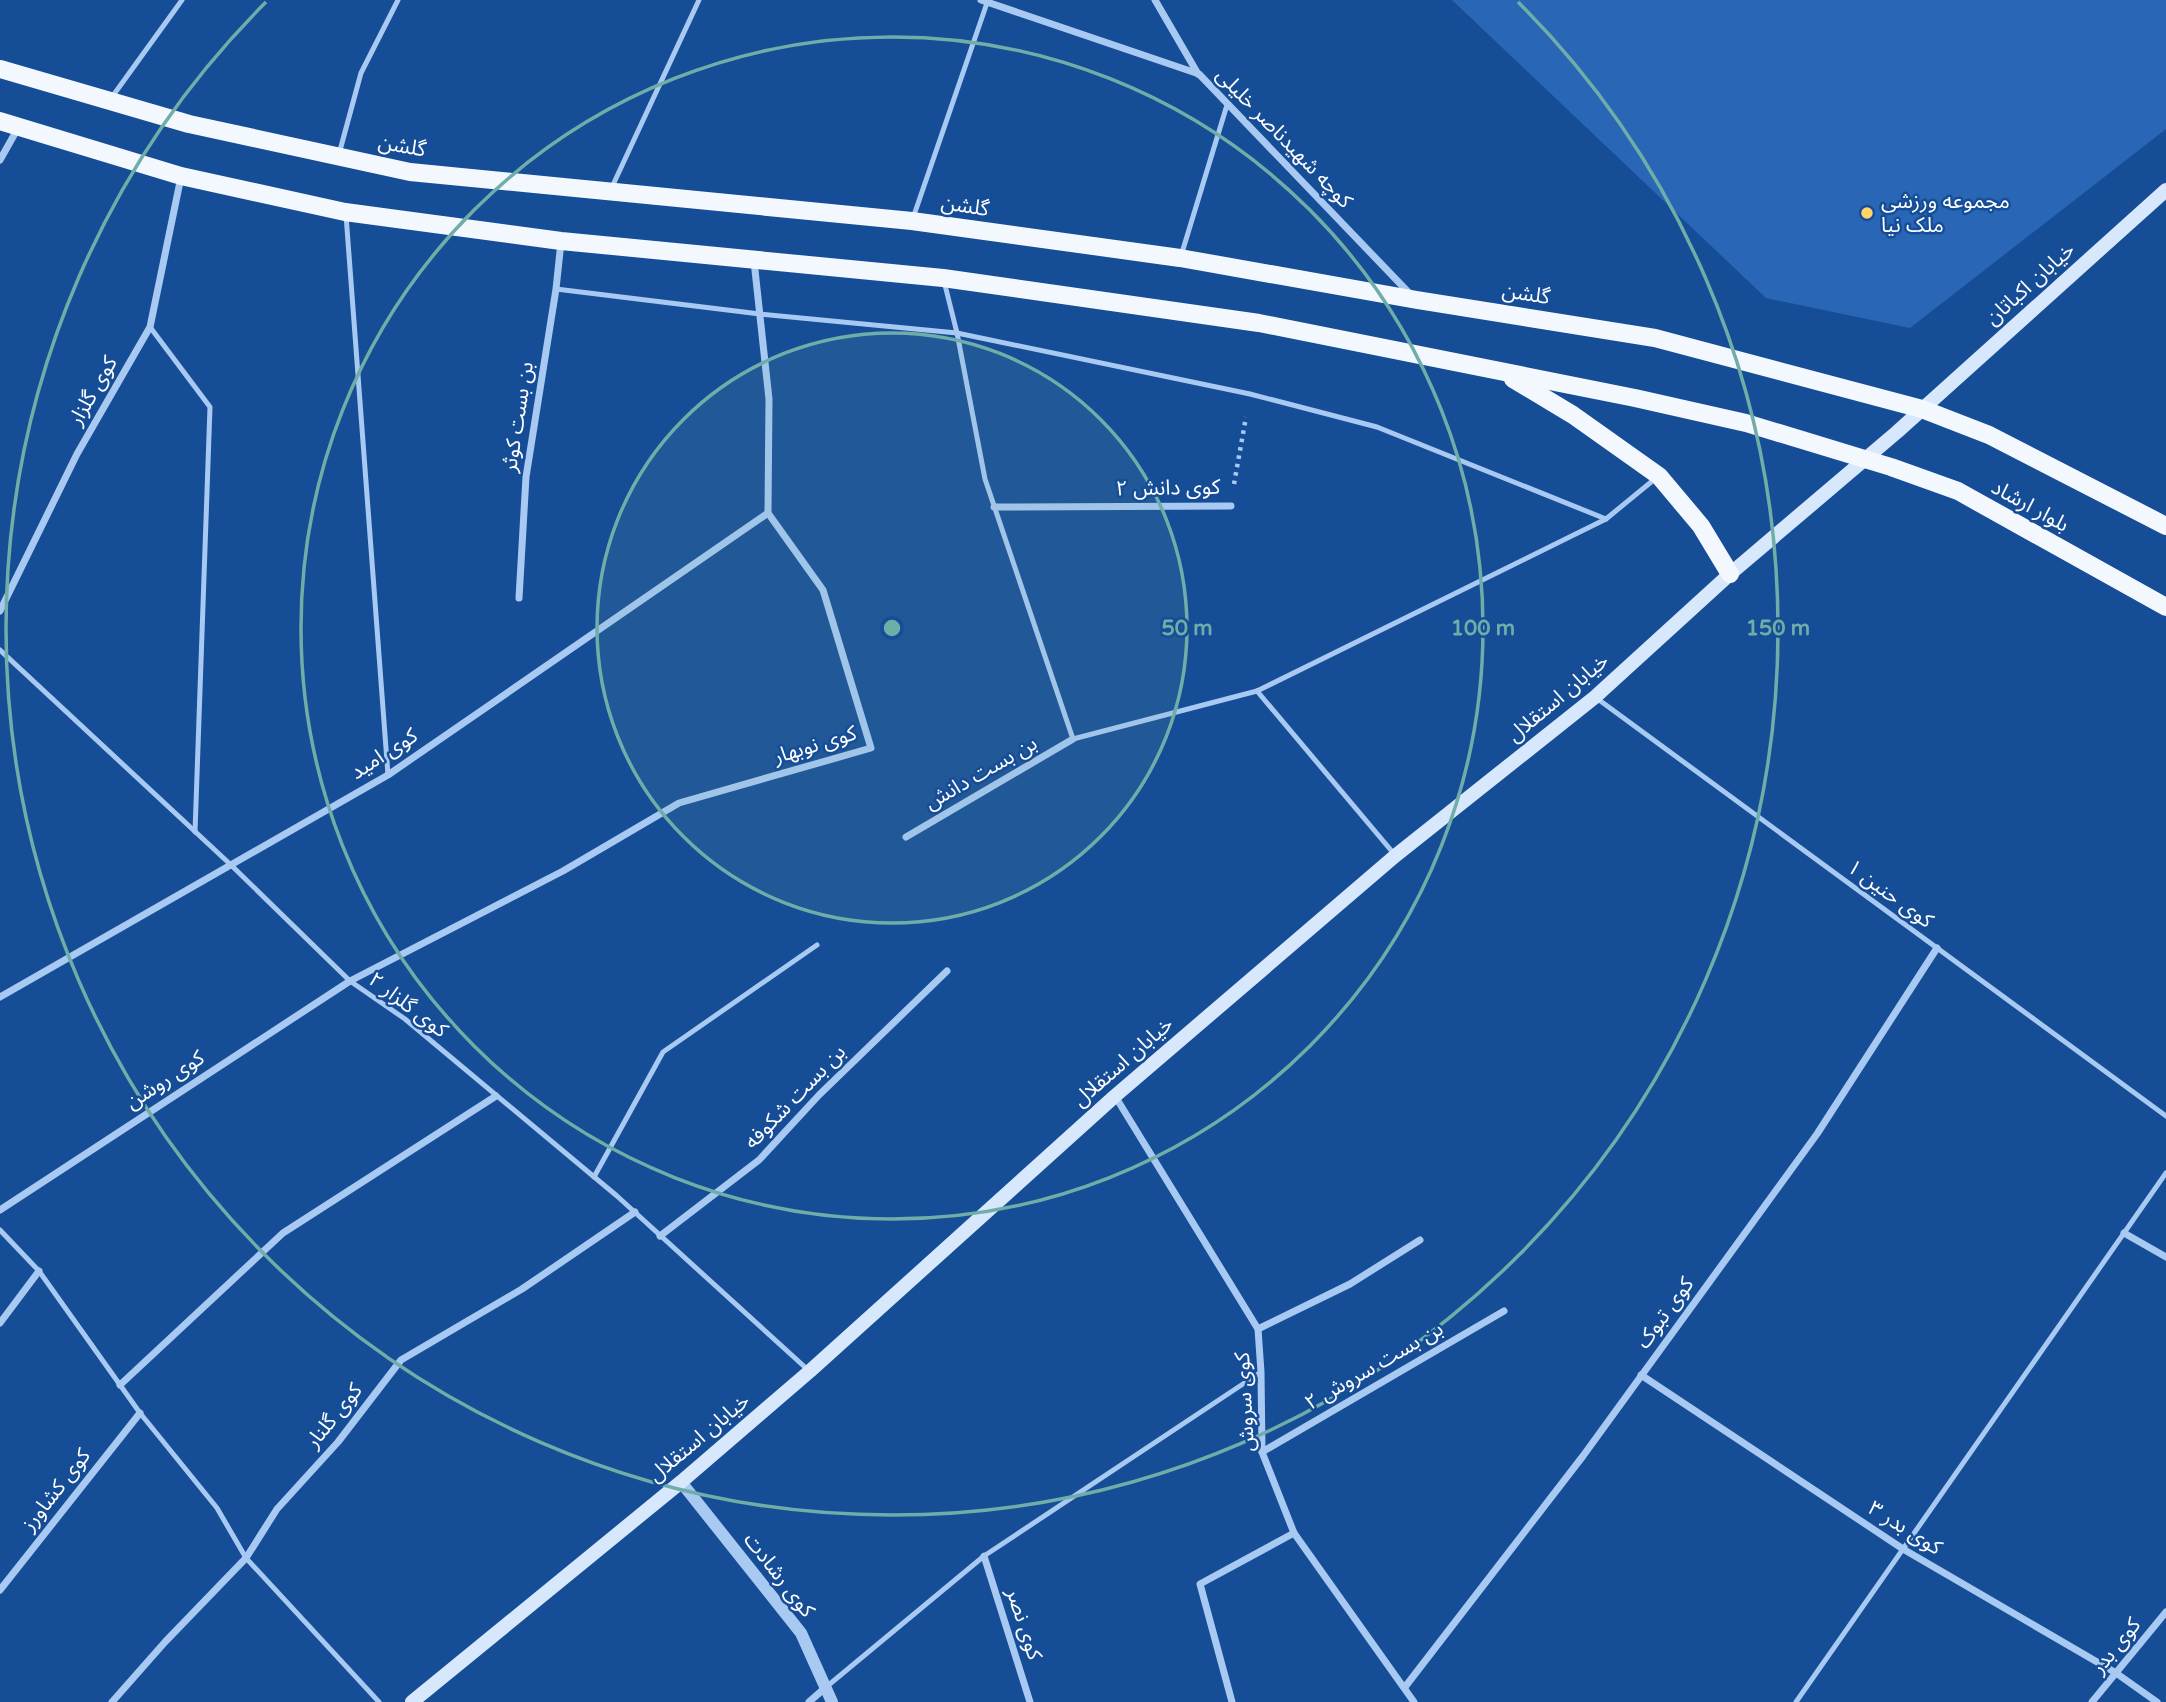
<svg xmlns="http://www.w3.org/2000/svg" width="2166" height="1702" font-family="'Varela Round','Noto Sans Arabic',sans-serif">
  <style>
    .green { fill: #2967b6 }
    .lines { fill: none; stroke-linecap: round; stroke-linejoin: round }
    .path { stroke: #a8c9f2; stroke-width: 4.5; stroke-dasharray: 3.5 5; stroke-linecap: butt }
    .service { stroke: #a8c9f2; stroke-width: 5 }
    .minor { stroke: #a8c9f2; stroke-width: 7 }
    .tertiary { stroke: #a8c9f2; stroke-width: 12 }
    .secondary { stroke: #d7e7fc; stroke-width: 14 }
    .primary { stroke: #f3f8ff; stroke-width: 18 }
    .ring { fill: none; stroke: #6fada8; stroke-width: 3.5 }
    .poi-dot { fill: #ffd569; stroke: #164d97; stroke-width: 2.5 }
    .labels { text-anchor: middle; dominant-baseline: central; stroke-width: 5; stroke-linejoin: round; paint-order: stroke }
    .street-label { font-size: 21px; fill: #fff; stroke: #164d97 }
    .poi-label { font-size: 21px; fill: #fff; stroke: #164d97; text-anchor: start }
    .centre { fill: #6fada8; stroke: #164d97; stroke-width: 3.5 }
    .ring-label { font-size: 21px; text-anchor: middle; font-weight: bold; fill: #6fada8; stroke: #164d97; stroke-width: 5; stroke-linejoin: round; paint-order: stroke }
  </style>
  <rect width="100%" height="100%" fill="#164d97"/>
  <path class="green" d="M1452 0H2166V129L1910 328 1766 298Z"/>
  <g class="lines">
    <path class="path" d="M1234 484 1246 417"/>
    <g class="service">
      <path d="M112 97 182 0"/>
      <path d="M339 154 361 73 398 0"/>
      <path d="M612 187 699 0"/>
      <path d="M346 215 388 775"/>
      <path d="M913 218 987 3"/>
      <path d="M1181 256 1227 105"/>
      <path d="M944 281 957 333 985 479 1073 739 1257 691 1606 519 1656 478"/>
      <path d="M556 289 760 314 957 333 1250 394 1377 427 1606 519"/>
      <path d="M150 327 210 407 195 832"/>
      <path d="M0 650 231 865 350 981 405 1019 617 1196 807 1369"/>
      <path d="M1257 691 1395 855"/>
      <path d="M1595 697 2166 1116"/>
      <path d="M594 1177 663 1052 817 945"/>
      <path d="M0 1230 39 1271 140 1413 217 1508 246 1558 379 1702"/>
      <path d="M825 1688 984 1556 1261 1372"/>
      <path d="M1796 1702 2166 1173"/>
    </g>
    <g class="minor">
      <path d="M981 0 1199 74 1411 295"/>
      <path d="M1155 0 1198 74"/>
      <path d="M0 160 18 128"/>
      <path d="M994 507 1231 506"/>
      <path d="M519 598 526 477 556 289 561 242"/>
      <path d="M0 611 77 454 150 327 181 177"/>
      <path d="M906 837 1073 739"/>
      <path d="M0 997 388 775 768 513"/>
      <path d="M1115 1096 1258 1329 1261 1372 1262 1452 1294 1533 1414 1702"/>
      <path d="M0 1210 350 981 563 871 679 803 871 748 823 590 768 513 769 399 754 261"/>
      <path d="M2124 1233 2166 1257"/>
      <path d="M660 1236 759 1160 819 1095 947 971"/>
      <path d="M0 1323 39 1271"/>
      <path d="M1258 1329 1350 1284 1420 1240"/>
      <path d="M1641 1375 1903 1549 2116 1673 2157 1702"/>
      <path d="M120 1385 283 1233 496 1096"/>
      <path d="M1262 1452 1504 1311"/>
      <path d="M984 1556 1030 1702"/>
      <path d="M0 1590 140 1413"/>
      <path d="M1405 1687 1583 1456 1817 1134 1937 948"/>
      <path d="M112 1702 165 1642 246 1558 277 1509 338 1442 401 1360 522 1289 635 1212"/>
      <path d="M809 1702 825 1688"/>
      <path d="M1232 1702 1200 1584 1294 1533"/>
      <path d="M2092 1702 2166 1612"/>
    </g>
    <path class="tertiary" d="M681 1482 801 1633 832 1702"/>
    <path class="secondary" d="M412 1702 681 1482 810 1371 1115 1096 1395 856 1595 697 1730 574 1897 432 2166 190"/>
    <g class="primary">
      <path d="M0 69 189 124 410 172 912 221 1180 258 1417 300 1655 338 1922 409 1989 435 2166 526"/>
      <path d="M0 121 181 176 345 212 561 241 943 278 1259 323 1635 398 1746 423 1891 467 1958 491 2166 607"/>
      <path d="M1513 379 1573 415 1659 476 1701 526 1730 574"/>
    </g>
  </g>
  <circle cx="892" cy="628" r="295" fill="#6fada8" fill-opacity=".12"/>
  <g class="ring">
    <circle cx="892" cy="628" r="295"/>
    <circle cx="892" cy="628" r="591"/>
    <path d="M1518 2A886 886 0 1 1 266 2"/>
  </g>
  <circle class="poi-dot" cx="1867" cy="213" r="7"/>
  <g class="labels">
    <g class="street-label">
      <text transform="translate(1284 138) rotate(46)">کوچه شهیدناصر خلیلی</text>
      <text transform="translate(402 146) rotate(10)">گلشن</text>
      <text transform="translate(965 206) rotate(9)">گلشن</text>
      <text transform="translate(2030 284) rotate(-42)">خیابان اکباتان</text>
      <text transform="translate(1526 294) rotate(9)">گلشن</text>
      <text transform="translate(93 391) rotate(-60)">کوی گلزار</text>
      <text transform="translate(518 417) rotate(-81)">بن بست کوثر</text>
      <text transform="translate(1168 488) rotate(-1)">کوی دانش ۲</text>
      <text transform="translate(2030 506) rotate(29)">بلوار ارشاد</text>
      <text transform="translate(1558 698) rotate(-40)">خیابان استقلال</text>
      <text transform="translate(815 745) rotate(-17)">کوی نوبهار</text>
      <text transform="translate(384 754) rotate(-33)">کوی امید</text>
      <text transform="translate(981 773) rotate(-30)">بن بست دانش</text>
      <text transform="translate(1890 894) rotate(36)">کوی حنین ۱</text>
      <text transform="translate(408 1005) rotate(37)">کوی گلزار ۲</text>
      <text transform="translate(1123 1062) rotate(-41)">خیابان استقلال</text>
      <text transform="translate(165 1080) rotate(-33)">کوی روشن</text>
      <text transform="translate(795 1097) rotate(-46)">بن بست شکوفه</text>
      <text transform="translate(1665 1313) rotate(-54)">کوی تبوک</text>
      <text transform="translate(1374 1366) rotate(-30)">بن بست سروش ۲</text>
      <text transform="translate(1245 1402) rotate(-93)">کوی سروش</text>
      <text transform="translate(334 1416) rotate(-51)">کوی گلنار</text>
      <text transform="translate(699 1438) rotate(-40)">خیابان استقلال</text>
      <text transform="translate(56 1490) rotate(-52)">کوی کشاورز</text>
      <text transform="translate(1905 1528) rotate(32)">کوی بدر ۳</text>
      <text transform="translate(779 1575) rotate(52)">کوی رشادت</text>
      <text transform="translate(1024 1624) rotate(72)">کوی نصر</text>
      <text transform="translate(2116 1646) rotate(-51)">کوی بدر</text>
    </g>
    <g class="poi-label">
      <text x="1881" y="201">مجموعه ورزشی<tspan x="1881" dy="24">ملک نیا</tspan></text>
    </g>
  </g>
  <circle cx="892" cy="628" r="10" class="centre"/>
  <g class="ring-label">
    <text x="1187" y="635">50 m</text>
    <text x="1483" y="635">100 m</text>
    <text x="1778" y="635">150 m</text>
  </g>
</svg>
